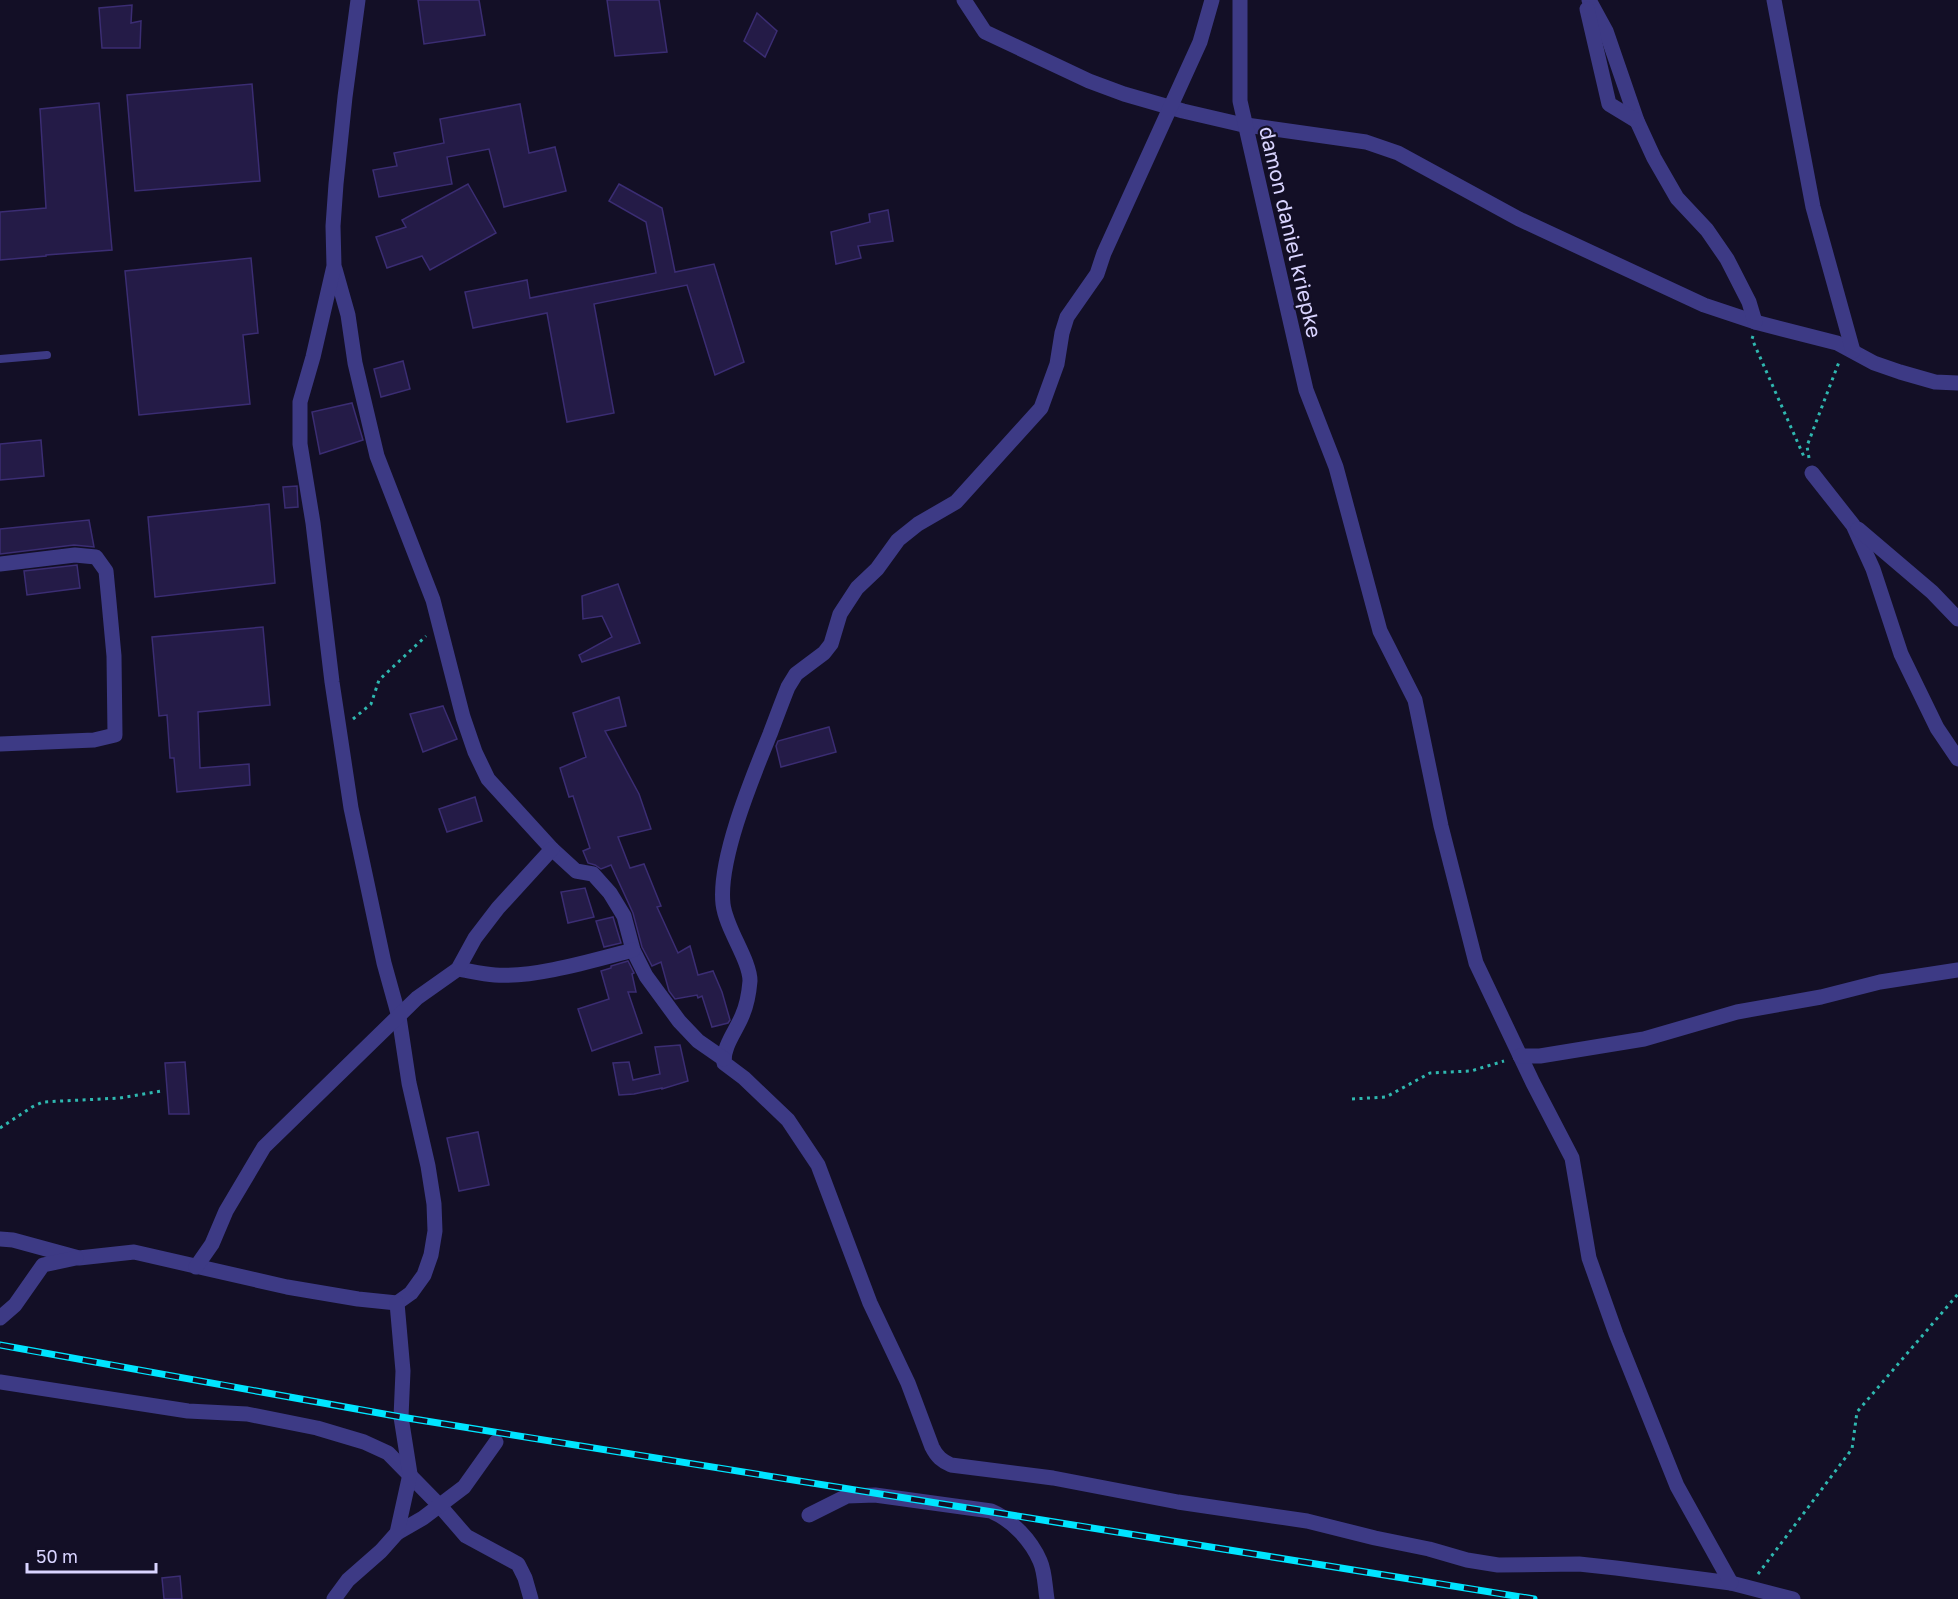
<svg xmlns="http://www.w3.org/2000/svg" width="1958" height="1599" font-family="'Golos Text',sans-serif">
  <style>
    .building { fill: #241b47; stroke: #3b2d73; stroke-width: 1.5 }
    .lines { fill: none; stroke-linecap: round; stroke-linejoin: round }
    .path { stroke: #2fb8b0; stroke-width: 3; stroke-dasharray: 3 4.5; stroke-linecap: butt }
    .service { stroke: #3d3a85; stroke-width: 8 }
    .minor { stroke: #3d3a85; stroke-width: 15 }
    .rail-casing { stroke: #00e5ff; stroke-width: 7 }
    .rail { stroke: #130f26; stroke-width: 4.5; stroke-dasharray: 14; stroke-linecap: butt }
    .labels { text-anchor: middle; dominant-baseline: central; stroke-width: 4.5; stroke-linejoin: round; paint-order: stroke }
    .street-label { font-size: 21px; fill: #d9d4ff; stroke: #130f26 }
  </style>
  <rect width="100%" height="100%" fill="#130f26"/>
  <g class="building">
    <path d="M418 0H479L485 35 424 44Z"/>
    <path d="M607 0H659L667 52 615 56Z"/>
    <path d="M132 5 131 23 141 21 140 48H102L99 8Z"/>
    <path d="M757 13 777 31 765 57 744 41Z"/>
    <path d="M252 84 260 181 135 191 127 95Z"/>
    <path d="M99 103 112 250 46 255V256L0 260V212L46 208 40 109Z"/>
    <path d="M520 104 529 153 555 147 566 191 504 207 489 149 447 157 452 184 379 197 373 170 397 166 394 153 444 143 440 119Z"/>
    <path d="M468 184 496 233 430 270 422 256 387 268 376 237 406 227 402 220Z"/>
    <path d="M619 184 662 208 675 272 714 264 744 362 715 375 687 285 594 304 614 413 567 422 547 313 473 328 465 292 527 280 530 298 656 273 646 222 609 201Z"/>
    <path d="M888 210 893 241 858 246 861 258 836 264 831 232 870 222 869 214Z"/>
    <path d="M251 258 258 333 243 335 250 404 139 415 125 271Z"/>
    <path d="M403 361 410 389 381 397 374 369Z"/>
    <path d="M352 403 363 440 320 454 312 412Z"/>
    <path d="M41 440 44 476 0 480V444Z"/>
    <path d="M297 486 298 507 285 508 283 487Z"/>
    <path d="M269 504 275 583 155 597 148 517Z"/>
    <path d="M89 520 94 547 74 545 0 554V529Z"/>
    <path d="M77 565 80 588 27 595 24 571Z"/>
    <path d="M618 584 640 643 582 662 579 655 612 637 602 616 583 619 582 596Z"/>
    <path d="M263 627 270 705 198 712 200 768 249 764 250 785 177 792 174 758H170L167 715 159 716 152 637Z"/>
    <path d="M619 697 626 726 605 731 639 794 651 829 618 837 630 868 644 864 661 906 657 907 678 953 690 946 698 975 713 971 722 992 730 1020 728 1023 712 1027 702 996 698 998 697 995 675 999 669 991 661 962 652 966 642 947 633 913 611 865 601 869 595 865 588 863 583 851 590 848 573 796 569 797 560 768 586 757 573 713Z"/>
    <path d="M443 706 457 739 423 752 410 714Z"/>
    <path d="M829 727 836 752 781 767 776 746 778 741Z"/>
    <path d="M475 797 482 821 447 832 439 809Z"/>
    <path d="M585 888 594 917 568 923 561 892Z"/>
    <path d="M613 917 621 943 604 947 596 921Z"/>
    <path d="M628 961 634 973 632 974 636 992H628L642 1033 592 1051 578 1009 609 999 601 971 611 968V966Z"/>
    <path d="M680 1045 688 1081 662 1089V1088L634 1094 619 1095 613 1063 629 1062 633 1080 660 1074 655 1047Z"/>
    <path d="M185 1062 189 1114H169L165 1063Z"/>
    <path d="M478 1132 489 1185 459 1191 447 1138Z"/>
    <path d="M180 1576 182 1599H164L162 1578Z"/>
  </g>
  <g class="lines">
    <g class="path">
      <path d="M1753 336 1752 339 1805 459"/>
      <path d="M1809 458 1807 446 1839 362"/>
      <path d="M353 719 371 704 379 680 426 636"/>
      <path d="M1352 1099 1386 1097 1430 1073 1471 1071 1504 1061"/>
      <path d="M0 1128 32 1107 43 1102 120 1098 162 1091"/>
      <path d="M1758 1574 1852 1449 1857 1412 1958 1294"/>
    </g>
    <path class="service" d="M0 359 47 355"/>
    <g class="minor">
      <path d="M964 0 985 32 1089 81 1124 94 1183 111 1239 124 1366 142 1398 153 1519 219 1704 305 1755 322 1837 343 1874 363 1900 372 1935 382 1958 383"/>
      <path d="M1212 0 1200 42 1104 253 1097 274 1067 317 1062 333 1057 364 1041 408 956 502 918 524 898 540 877 569 857 588 840 614 831 644 824 653 796 674 788 687C782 702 776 718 770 734 753 776 718 859 723 904 726 929 750 960 750 981 749 993 747 1005 742 1016 736 1031 723 1046 724 1063L744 1078 788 1120 818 1165 870 1303 908 1383 932 1447C937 1457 942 1461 951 1465L1053 1478 1178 1502 1307 1521 1375 1538 1429 1549 1467 1560 1498 1565 1579 1564 1616 1568 1731 1583 1793 1599"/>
      <path d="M1240 0V101L1306 390 1336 467 1380 631 1415 700 1441 826 1476 963 1533 1083 1572 1158 1589 1258 1616 1334 1677 1486 1731 1583"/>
      <path d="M1589 0 1606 31 1637 121 1654 158 1677 198 1707 230 1727 259 1749 302 1755 322"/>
      <path d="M1774 0 1813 207 1853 351"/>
      <path d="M1587 9 1609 104 1637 121"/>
      <path d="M335 269 348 315 355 363 377 456 433 600 463 717 475 752 488 779 552 849 576 871 593 874 610 893 624 916 633 950 646 976 679 1021 698 1041 724 1059"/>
      <path d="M1812 473 1853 525 1873 569 1901 654 1937 728 1958 759"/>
      <path d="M1858 529 1932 592 1958 619"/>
      <path d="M0 564 75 555 96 557 106 571 109 602 114 656 115 735 94 740 0 744"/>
      <path d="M458 969C470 971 483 974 495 975 535 978 594 960 633 950"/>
      <path d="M1520 1056H1540L1644 1039 1737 1012 1821 997 1880 982 1958 970"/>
      <path d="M0 1239 13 1240 79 1258 134 1252 287 1287 358 1299 397 1303 411 1293 424 1275 431 1255 435 1231 434 1204 428 1166 409 1083 399 1017 384 963 351 808 332 682 313 523 300 444V402L313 357 334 266 333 226 336 184 345 97 358 0"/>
      <path d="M196 1267 212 1244 226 1211 264 1147 417 998 458 969 475 938 498 908 552 849"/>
      <path d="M0 1318 15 1305 43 1265 76 1258"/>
      <path d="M0 1382 188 1411 247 1414 317 1428 364 1442 388 1453 440 1506 466 1536 518 1564 525 1578 531 1599"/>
      <path d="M809 1515 847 1496 875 1495 991 1511C1012 1520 1031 1540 1040 1561 1045 1572 1045 1587 1047 1599"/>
      <path d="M397 1533 423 1518 464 1487 496 1442"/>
      <path d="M334 1599 348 1580 381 1551 397 1533 410 1474 401 1417 403 1371 397 1303"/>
    </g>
    <g class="rail-casing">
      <path id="rail" d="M0 1345 401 1417 1534 1599"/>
    </g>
    <use href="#rail" class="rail"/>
  </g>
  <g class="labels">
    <g class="street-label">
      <text transform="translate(1291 232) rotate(77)">damon daniel kriepke</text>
    </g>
  </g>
  <path d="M27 1563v9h129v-9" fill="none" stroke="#d9d4ff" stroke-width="3"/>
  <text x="36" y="1563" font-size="18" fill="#d9d4ff" stroke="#130f26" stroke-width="4.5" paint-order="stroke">50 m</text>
</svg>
